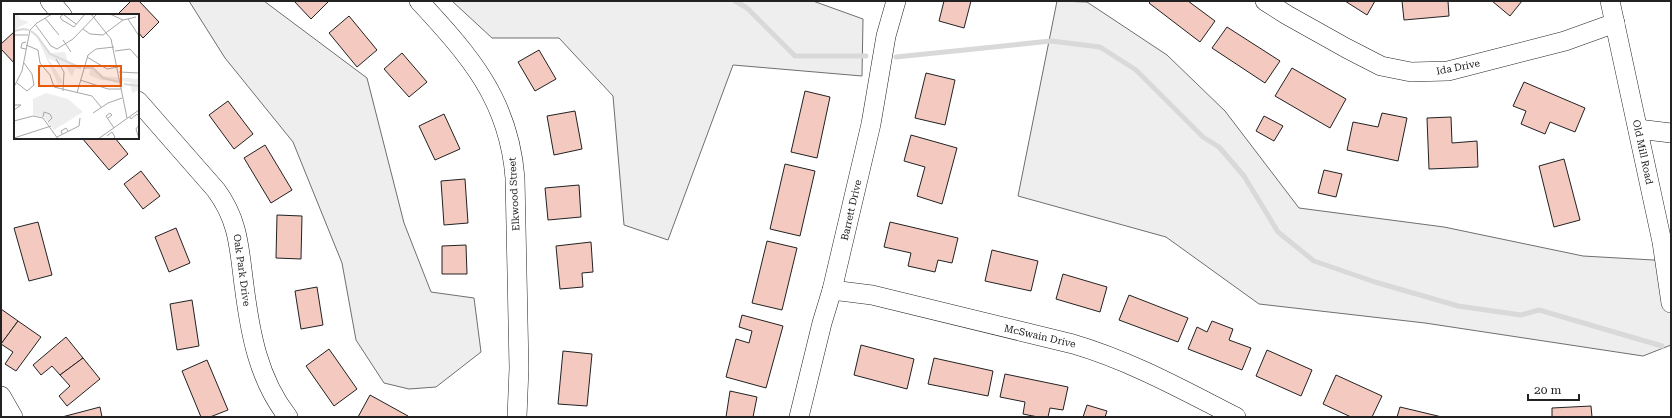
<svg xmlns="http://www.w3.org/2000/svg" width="1672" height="418" font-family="'Roboto Serif',serif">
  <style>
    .green { fill: #eee; stroke: #6f6f6f }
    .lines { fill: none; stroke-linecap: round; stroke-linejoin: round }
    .stream { stroke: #d9d9d9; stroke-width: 5 }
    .building { fill: #f3c9c0; stroke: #222 }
    .minor-casing { stroke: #222; stroke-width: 20 }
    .minor { stroke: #fff; stroke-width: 19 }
    .labels { text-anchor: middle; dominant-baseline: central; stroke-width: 3; stroke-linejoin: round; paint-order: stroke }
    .street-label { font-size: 10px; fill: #222; stroke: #fff }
    .inset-river { fill: none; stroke: #d9d9d9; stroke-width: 2 }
    .inset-road { fill: none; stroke: #a7a7a7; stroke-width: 1 }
    .view { fill: #e8590c; fill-opacity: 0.15; stroke: #e8590c; stroke-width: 2 }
    .inset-edge { fill: none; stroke: #222; stroke-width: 2 }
  </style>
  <rect width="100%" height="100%" fill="#fff"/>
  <g class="green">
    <path d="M189 1H264L367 78 404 223 431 292 474 298 481 352 436 387 409 389 384 383 356 340 342 263 293 142 225 58Z"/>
    <path d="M452 1H813L863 19 862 76 733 65 668 240 624 225 613 96 559 38H492Z"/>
    <path d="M1057 1 1087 2 1167 55 1225 111 1299 208 1444 227 1583 256 1671 261V345L1643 356 1425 323 1259 304 1166 237 1018 196Z"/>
  </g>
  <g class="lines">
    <g class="stream">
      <path d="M735 1 747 8 795 56H866"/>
      <path d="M896 57 1051 41 1100 47 1136 70 1203 137 1219 147 1244 176 1278 232 1314 261 1375 282 1458 306 1521 315 1539 310 1662 346"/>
    </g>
  </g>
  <g class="building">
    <path d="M131 1H139L159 22 143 38 138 32V15H121L119 13Z"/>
    <path d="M294 1H329L311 19Z"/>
    <path d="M944 1H971L964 28 939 21Z"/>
    <path d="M1151 1H1188L1215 21 1200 42 1149 3Z"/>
    <path d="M1345 1H1375L1367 15Z"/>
    <path d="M1402 1H1448L1449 16 1404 20Z"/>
    <path d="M1492 1H1522L1510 16Z"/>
    <path d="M349 16 377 50 357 67 329 33Z"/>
    <path d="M1227 27 1280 61 1265 83 1212 48Z"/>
    <path d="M15 31V64L1 49V44Z"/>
    <path d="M539 50 556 79 535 91 518 62Z"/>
    <path d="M402 53 427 82 409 97 384 69Z"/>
    <path d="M1292 68 1346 99 1330 128 1275 96Z"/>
    <path d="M926 73 955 80 945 125 915 118Z"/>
    <path d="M1524 82 1585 108 1575 132 1550 122 1545 134 1521 124 1526 111 1513 106Z"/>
    <path d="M805 91 830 97 817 158 791 152Z"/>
    <path d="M228 101 253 134 234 149 209 115Z"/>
    <path d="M575 111 582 149 554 155 547 116Z"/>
    <path d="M1382 113 1407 118 1398 161 1347 150 1353 122 1378 127Z"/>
    <path d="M444 114 460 149 435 160 419 126Z"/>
    <path d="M1264 116 1283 126 1274 141 1256 131Z"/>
    <path d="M1451 117 1452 143 1477 141 1478 167 1429 169 1427 118Z"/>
    <path d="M911 135 957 148 942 204 917 196 925 167 904 161Z"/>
    <path d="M82 138H115L128 154 109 170Z"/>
    <path d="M265 145 292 190 271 203 244 158Z"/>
    <path d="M1564 159 1580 220 1554 227 1539 166Z"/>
    <path d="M785 164 815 171 800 236 770 229Z"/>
    <path d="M1324 170 1342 174 1336 197 1318 193Z"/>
    <path d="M141 171 160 196 143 209 124 184Z"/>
    <path d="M465 179 468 223 444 225 441 181Z"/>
    <path d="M579 185 581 217 548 220 545 188Z"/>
    <path d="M277 215 302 216 301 259 276 258Z"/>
    <path d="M38 222 52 275 29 281 14 228Z"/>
    <path d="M890 222 958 238 952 263 938 260 935 272 908 266 911 253 884 247Z"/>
    <path d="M176 228 190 263 169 272 155 237Z"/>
    <path d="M767 241 797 248 782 310 752 303Z"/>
    <path d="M591 242 593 272 582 273 583 287 560 289 556 246Z"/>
    <path d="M466 245 467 274H442V246Z"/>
    <path d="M992 250 1038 261 1031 291 985 281Z"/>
    <path d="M1063 274 1107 287 1100 312 1056 299Z"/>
    <path d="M317 287 323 325 301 329 295 291Z"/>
    <path d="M1129 295 1188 318 1178 342 1119 320Z"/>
    <path d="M192 300 199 346 177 350 170 304Z"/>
    <path d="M1 309 18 321 1 344Z"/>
    <path d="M742 315 783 326 766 388 726 377 736 339 749 343 752 331 739 327Z"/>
    <path d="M18 321 41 337 16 371 5 364 13 352 1 344Z"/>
    <path d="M1212 321 1233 329 1229 340 1251 348 1242 370 1188 349 1197 327 1207 332Z"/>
    <path d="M66 337 83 358 60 375 52 366 41 375 33 365Z"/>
    <path d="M861 345 914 359 907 389 854 375Z"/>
    <path d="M329 349 357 389 334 406 306 366Z"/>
    <path d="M1267 350 1312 370 1301 396 1256 376Z"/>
    <path d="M563 351 592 354 587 406 558 404Z"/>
    <path d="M83 358 100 379 67 406 59 396 70 386 60 375Z"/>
    <path d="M934 358 993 371 988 396 928 384Z"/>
    <path d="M207 360 228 410 210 417H201L182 371Z"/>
    <path d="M1005 374 1068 387 1063 410 1050 408 1048 417H1038L1023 414 1025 402 1000 397Z"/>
    <path d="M1336 375 1382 396 1372 417H1351L1323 404Z"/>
    <path d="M730 391 757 397 753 417H726Z"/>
    <path d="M370 395 408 416V417H358Z"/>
    <path d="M1087 405 1107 411 1105 417H1083Z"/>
    <path d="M1591 406 1592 417H1552V408Z"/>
    <path d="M100 407 102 417H62Z"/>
    <path d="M1400 407 1442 417H1397Z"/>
  </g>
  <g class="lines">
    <g class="minor-casing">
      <g id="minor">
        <path d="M50 1 62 15"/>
        <path d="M419 1C470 56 509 100 515 178L519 368 517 417"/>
        <path d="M1265 1 1287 15 1346 48 1381 66 1411 72 1448 71 1565 41 1615 23"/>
        <path d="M1610 1 1662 242 1671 303"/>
        <path d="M138 101 216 190C239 221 239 248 244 285 250 332 258 379 288 417"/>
        <path d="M1638 129 1671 133"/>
        <path d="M832 290 872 295 1073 344C1131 361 1183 390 1236 417"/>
        <path d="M1 396 13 417"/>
        <path d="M799 417 822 323 832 290 871 124 886 36 896 1"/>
      </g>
    </g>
    <use href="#minor" class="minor"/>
  </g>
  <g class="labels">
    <g class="street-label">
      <text transform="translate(1458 67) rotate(-11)">Ida Drive</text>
      <text transform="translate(1643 152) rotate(78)">Old Mill Road</text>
      <text transform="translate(514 194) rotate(-93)">Elkwood Street</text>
      <text transform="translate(851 210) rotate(-77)">Barrett Drive</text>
      <text transform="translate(242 270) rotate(82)">Oak Park Drive</text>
      <text transform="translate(1040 336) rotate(13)">McSwain Drive</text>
    </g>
  </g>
  <g transform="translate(14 14)">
    <rect width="125" height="125" fill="#fff"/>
    <path d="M0 0H4L6 5 15 8 0 16ZM22 21 37 39 51 38 54 48 67 52V55H61L58 63 52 53 34 44 48 66 49 69 44 70ZM77 51 89 62 125 65V76L118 79 116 68 87 66 75 61ZM32 79 54 85 69 98 40 116 30 103 19 101V85Z" fill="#eee"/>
    <path class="inset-river" d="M0 17 9 15 15 16M17 17 23 22 36 40 67 54M69 54H79L89 64 105 68M110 70 125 72"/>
    <path class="inset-road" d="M50 0 46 3 48 6 60 13 71 0M77 0 97 25 113 104M96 0 109 6 122 3M50 1 62 10M31 4 45 21M114 5 125 22M21 10 37 32 43 35 59 25 83 0M69 15 76 20 89 21 109 6M1 21H14M49 26 57 38M12 31 24 36 26 49 36 61 40 73 78 82 87 93M12 35 7 34 8 29 12 28M101 37 116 35 125 45M73 43 93 55 104 53M42 45 50 58 49 77M105 58 125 59M66 66 94 75H107M3 69 13 77 20 71 18 60 10 49M0 73 8 57 16 16 23 9 38 0M63 79 74 41 82 35 100 33M0 91H7L0 96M79 99 94 89 108 84M29 103 30 98 36 100 38 104 34 108M116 103 117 105 123 100 125 103M94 104 98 101 96 99 92 102 100 114M0 107 19 102 29 104 44 125M48 120 47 117 52 114 54 117M93 122 98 118 101 123 99 125M43 123 65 112 66 104M0 124 37 112M84 125 125 96M125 125 122 115 125 111"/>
    <path class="view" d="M25 52H107V72H25Z"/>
    <rect width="125" height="125" class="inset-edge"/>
  </g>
  <rect width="1672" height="418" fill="none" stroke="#222222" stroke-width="4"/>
  <path d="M1528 394v6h51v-6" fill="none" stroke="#222222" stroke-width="2"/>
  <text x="1534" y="394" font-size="12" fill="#222222" stroke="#ffffff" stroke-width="3" paint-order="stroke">20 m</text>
</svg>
